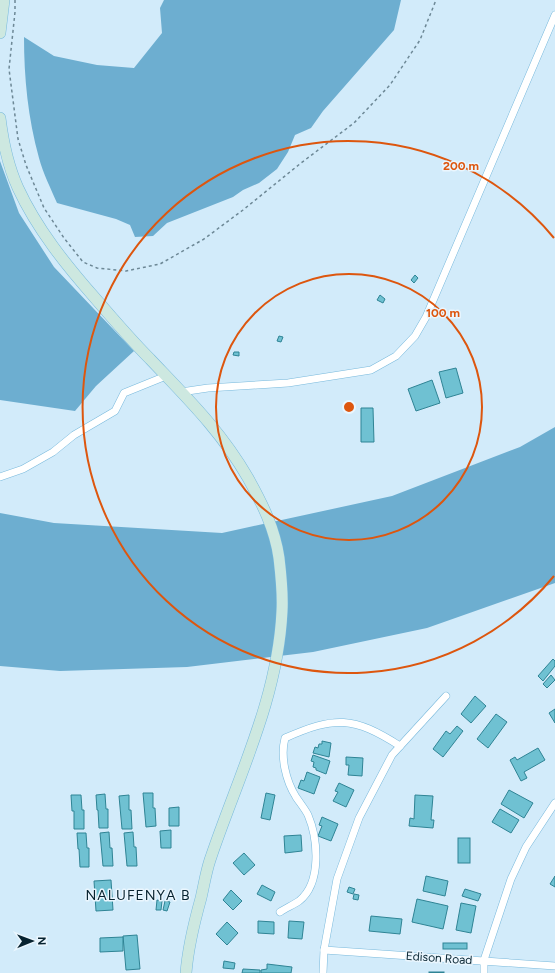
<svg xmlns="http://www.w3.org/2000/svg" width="555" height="973" font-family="Figtree,sans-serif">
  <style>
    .water { fill: #6daed0 }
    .building { fill: #6fc1d2; stroke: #2f8495 }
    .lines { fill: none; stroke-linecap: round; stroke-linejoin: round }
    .minor-casing { stroke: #78b9dc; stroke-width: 8 }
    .secondary-casing { stroke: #78b9dc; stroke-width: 12 }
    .path { stroke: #6d8896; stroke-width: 1.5; stroke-dasharray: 3 3; stroke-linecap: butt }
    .minor { stroke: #fff; stroke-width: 7 }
    .secondary { stroke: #cde8e0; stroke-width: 11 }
    .ring { fill: none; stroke: #dd560e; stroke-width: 2 }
    .labels { text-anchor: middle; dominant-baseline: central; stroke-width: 3; stroke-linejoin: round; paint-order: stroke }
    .street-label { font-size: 12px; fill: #072330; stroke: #eaf6fe }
    .quarter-label { font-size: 14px; letter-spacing: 1px; fill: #072330; stroke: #eaf6fe }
    .centre { fill: #dd560e; stroke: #eaf6fe; stroke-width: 2 }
    .ring-label { font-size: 12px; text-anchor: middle; font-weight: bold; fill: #dd560e; stroke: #eaf6fe; stroke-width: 3; stroke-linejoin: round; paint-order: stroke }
  </style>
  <rect width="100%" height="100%" fill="#d2ebfa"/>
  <g class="water">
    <path d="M164 0H401L394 30 323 111 311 128 295 135 288 152 277 169 259 183 243 190 233 197 167 223 153 236 135 237 130 225 116 219 57 203C51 189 43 173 39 158 28 118 24 78 24 37L54 56 97 65 134 68 162 33 160 8Z"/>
    <path d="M0 161 19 213 54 267 134 351 96 386 75 411 0 400Z"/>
    <path d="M555 427V583L427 628 313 652 187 667 60 671 0 666V513L54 523 222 533 392 496 520 447Z"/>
  </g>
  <g class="building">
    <path d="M415 275 418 278 414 283 411 280Z"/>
    <path d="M380 295 385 299 383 303 377 300Z"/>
    <path d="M279 336 283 337 281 342 277 341Z"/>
    <path d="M234 352H239V356L233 355Z"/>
    <path d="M456 368 463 393 446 398 439 372Z"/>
    <path d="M432 380 440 403 416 411 408 389Z"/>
    <path d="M361 408H373L374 442H361Z"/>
    <path d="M553 659 555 661V666L543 681 538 676Z"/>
    <path d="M551 675 555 680 547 688 543 684Z"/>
    <path d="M475 696 486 706 471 723 461 714Z"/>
    <path d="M555 709V723L549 713Z"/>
    <path d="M496 714 507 722 488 748 477 739Z"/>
    <path d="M457 726 463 731 443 757 433 749 446 731 450 734Z"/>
    <path d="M322 741 331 743 329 757 313 753 315 747 318 748 319 744H322Z"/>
    <path d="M538 748 545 760 524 772 527 778 521 781 510 760 515 757 517 760Z"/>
    <path d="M313 755 330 761 326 774 316 770V768L313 767 314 762 311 761Z"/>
    <path d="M346 757 363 758 362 776 348 775 349 765H346Z"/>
    <path d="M307 772 320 777 314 794 298 788 301 780 304 781Z"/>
    <path d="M339 783 354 790 346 807 333 801 338 792 335 791Z"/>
    <path d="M509 790 533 803 524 818 501 804Z"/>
    <path d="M143 793H153V808H155L156 826 146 827Z"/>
    <path d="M266 793 275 795 270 820 261 818Z"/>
    <path d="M105 794 106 809H108V828H99L98 810H97L96 795Z"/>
    <path d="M71 795H81L82 810H84V829H74V811H72Z"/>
    <path d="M129 795V810H131L132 829H122L119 796Z"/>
    <path d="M415 795 433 796 431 820H434L433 828 409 826 410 818 414 819Z"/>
    <path d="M179 807V826H169V808Z"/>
    <path d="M500 809 519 820 511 833 492 822Z"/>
    <path d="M322 817 338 824 331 841 318 836 322 826 319 825Z"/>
    <path d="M171 830V848H161L160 831Z"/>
    <path d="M109 832 110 848H112L113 866H103L100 833Z"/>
    <path d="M133 832 134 847H136L137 866H127L124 833Z"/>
    <path d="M77 833H86L87 848H89V867H80L79 849H78Z"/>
    <path d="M301 835 302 851 285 853 284 836Z"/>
    <rect x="458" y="838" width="12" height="25"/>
    <path d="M244 853 255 865 244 875 233 863Z"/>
    <path d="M426 876 448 881 445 896 423 891Z"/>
    <path d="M555 876V887L550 884Z"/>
    <path d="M111 880 113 910 96 911 94 881Z"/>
    <path d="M262 885 275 892 271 901 257 894Z"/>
    <path d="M349 887 355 889 353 894 347 892Z"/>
    <path d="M465 889 481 894 478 901 462 896Z"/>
    <path d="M231 890 242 901 233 910 223 900Z"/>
    <path d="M354 894 359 895 358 900 353 899Z"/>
    <path d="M417 899 448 906 443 929 412 922Z"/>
    <path d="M157 900 162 901 161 910H156Z"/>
    <path d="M165 901 170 902 167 911 163 910Z"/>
    <path d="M461 903 476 906 471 933 456 930Z"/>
    <path d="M371 916 402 919 400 934 369 931Z"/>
    <path d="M258 921 274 922V934L258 933Z"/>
    <path d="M289 921 304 922 302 939 288 938Z"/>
    <path d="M227 922 238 933 227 945 216 934Z"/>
    <path d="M137 935 140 969 126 970 123 936Z"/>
    <path d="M123 937V951L100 952V938Z"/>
    <rect x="443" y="943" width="24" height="6"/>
    <path d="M224 961 235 963 234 969 223 968Z"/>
    <path d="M267 964 292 967 291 973H261V970L267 969Z"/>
    <path d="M243 969 260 970V973H242Z"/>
    <rect x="429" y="972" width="15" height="1"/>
  </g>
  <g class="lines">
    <g class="minor-casing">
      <g id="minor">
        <path d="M181 392 208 388 288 383 371 370 396 356 415 336 426 317 555 15"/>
        <path d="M0 477 23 469 53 452 74 435 115 411 124 393 166 376"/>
        <path d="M280 912C286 908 293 905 299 901 322 883 318 839 308 815 305 809 300 803 296 797 286 781 280 757 285 738 335 716 353 716 400 746"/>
        <path d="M324 950 555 966"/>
        <path d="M323 973 324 950 337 879 359 818 392 755 446 696"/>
        <path d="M484 973V960L511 879 526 847 555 803"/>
      </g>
    </g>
    <g class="secondary-casing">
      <g id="secondary">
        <path d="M0 33 4 0"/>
        <path d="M0 118C3 142 8 166 18 188 37 229 66 265 95 298 113 319 131 340 150 359 187 398 221 431 248 478 262 503 275 529 279 558 281 575 283 594 282 611 278 699 237 779 210 860 206 872 204 885 201 898 194 923 188 947 186 973"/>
      </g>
    </g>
    <path class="path" d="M15 0V12L9 69 18 139 26 165 44 208 64 238 83 262 97 268 126 271 160 264 204 239 243 210 301 163 354 123 390 85 420 40 436 0"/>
    <use href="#minor" class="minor"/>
    <use href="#secondary" class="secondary"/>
  </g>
  <g class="ring">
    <circle cx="349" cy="407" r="133"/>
    <path d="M554 576A266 266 0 1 1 554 238"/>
  </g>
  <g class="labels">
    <g class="street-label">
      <text transform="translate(439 958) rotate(4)">Edison Road</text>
    </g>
    <g class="quarter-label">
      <text x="138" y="895">NALUFENYA B</text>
    </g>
  </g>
  <circle cx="349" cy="407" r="6" class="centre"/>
  <g class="ring-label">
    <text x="461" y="170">200 m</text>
    <text x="443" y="317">100 m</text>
  </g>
  <g transform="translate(32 941) rotate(89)" stroke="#eaf6fe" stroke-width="3" paint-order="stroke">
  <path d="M0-3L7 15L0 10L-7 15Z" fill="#072330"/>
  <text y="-6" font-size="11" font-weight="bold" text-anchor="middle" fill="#072330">N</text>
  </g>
</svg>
